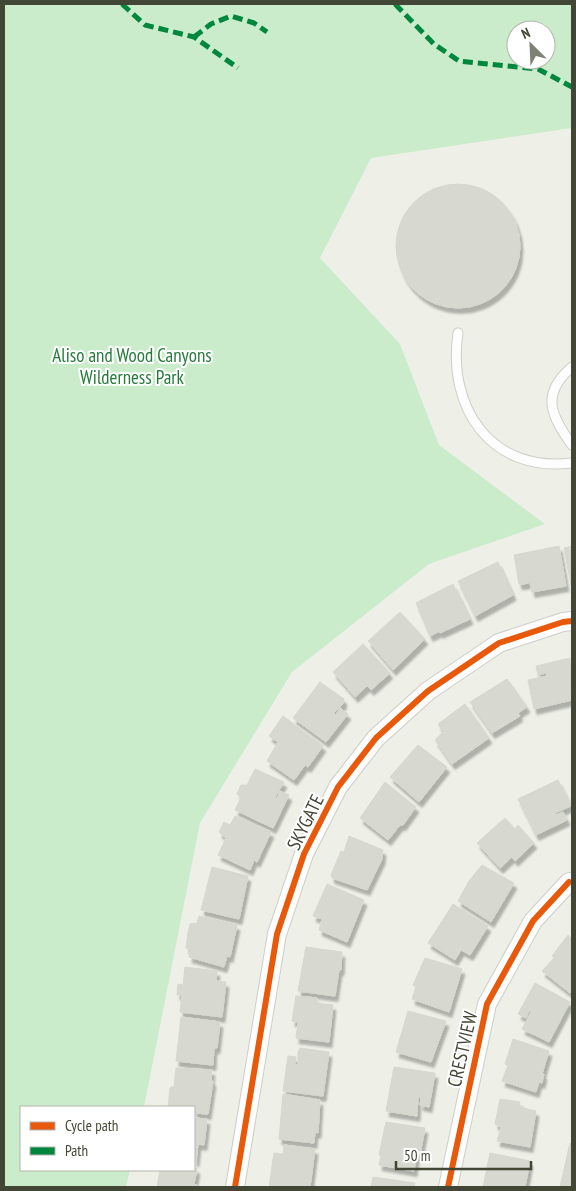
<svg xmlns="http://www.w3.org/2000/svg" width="576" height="1191" font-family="'PT Sans Narrow',sans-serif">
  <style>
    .green { fill: #caecca; fill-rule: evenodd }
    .building { fill: #d7d9d1; stroke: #d6d8ce; filter: url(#shadow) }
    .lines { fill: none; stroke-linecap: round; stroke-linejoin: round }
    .lane-casing { stroke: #cccec6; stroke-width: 11 }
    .street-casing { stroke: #cccec6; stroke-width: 20 }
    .lane { stroke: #fcfdfc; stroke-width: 9 }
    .street { stroke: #fcfdfc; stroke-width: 18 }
    .quiet { stroke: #00873e; stroke-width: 5; stroke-dasharray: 10 5; stroke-linecap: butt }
    .cycleway-casing { stroke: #fff; stroke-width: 9 }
    .cycleway { stroke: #e8590c; stroke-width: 6 }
    .labels { text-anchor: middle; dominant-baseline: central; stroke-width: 4; stroke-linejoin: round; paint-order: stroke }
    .park-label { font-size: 19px; fill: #267a3b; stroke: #fff }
    .street-label { font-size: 19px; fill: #424635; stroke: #fff }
  </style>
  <defs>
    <filter id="shadow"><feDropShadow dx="3" dy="5.5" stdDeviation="1" flood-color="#0004"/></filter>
  </defs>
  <rect width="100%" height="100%" fill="#eef0e8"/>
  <path class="green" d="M4 4H572V128L371 158 320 258 400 344 439 445 545 524 429 564 292 672 200 823 144 1107H21V1170H130L126 1187H4ZM516 30H546V60H516Z"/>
  <g class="building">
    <circle cx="458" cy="246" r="62"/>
    <path d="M559 546 566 586 532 592 530 583 537 580 524 584H519L514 555Z"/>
    <path d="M572 546V585H571L564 548Z"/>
    <path d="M498 562 513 595 475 616 458 581Z"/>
    <path d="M453 584 470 619 440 633V631L430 636 416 603Z"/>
    <path d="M400 612 425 639 393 670 368 641Z"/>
    <path d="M363 644 390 673 371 690 367 686 355 697 333 672Z"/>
    <path d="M570 658 572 700 534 709 528 680 547 676 546 673 538 675 536 666Z"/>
    <path d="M507 679 527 707 518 713 520 716 492 733 470 702Z"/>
    <path d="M320 682 344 699 343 704 334 713 336 715 340 708 348 714 326 742 293 718Z"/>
    <path d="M465 704 489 738 452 764 435 740 443 732 438 724Z"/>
    <path d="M283 716 323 746 308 767 305 765 294 780 267 761 278 742 269 736Z"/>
    <path d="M418 745 447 767 419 802 390 777Z"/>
    <path d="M255 769 284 782 275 797 277 798 280 791 289 795 273 828 235 810 241 798 237 794 241 785H247Z"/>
    <path d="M558 780 571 806 555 813 556 815 563 812 567 820 536 835 518 799Z"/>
    <path d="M385 782 416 807 403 825H400L388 840 360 818Z"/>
    <path d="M235 816 271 832 257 862 254 860 250 870 218 855 226 838 219 832 224 822 230 825Z"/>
    <path d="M505 818 515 829 518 825 534 843 515 861 512 857 500 868 477 843Z"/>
    <path d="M349 836 383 850 382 859 367 890 332 878 331 875 341 851 344 852Z"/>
    <path d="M482 865 514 883 491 922 458 901 469 881Z"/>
    <path d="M212 867 248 876 239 919 201 910Z"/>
    <path d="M327 884 364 900 347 942 319 930 322 919 313 916Z"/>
    <path d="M453 904 488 926 470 955 461 950 455 960 428 943Z"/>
    <path d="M199 916 237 925 230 957 227 956 224 967 189 957 191 949 186 948 188 933 190 924 197 923Z"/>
    <path d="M568 935 572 939V990L570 993 542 971 554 958 552 956Z"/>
    <path d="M306 947 342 952 341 970H339L335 996 298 991Z"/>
    <path d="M425 958 462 969 449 1012 412 999 416 987 413 985Z"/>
    <path d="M185 967 217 971 216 981 226 982 222 1017 180 1012 182 995H177L178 984 183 985Z"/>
    <path d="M535 983 570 1002 549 1042 522 1029 531 1012 529 1011 526 1018 518 1014Z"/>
    <path d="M296 996 317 998 316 1003 333 1005 329 1042 296 1038 298 1022 292 1021Z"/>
    <path d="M408 1011 446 1021 431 1062 396 1052Z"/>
    <path d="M181 1017 220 1022 217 1048H214L213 1065 176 1061Z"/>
    <path d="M513 1039 549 1051 542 1074H544L542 1083 539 1082 536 1092 502 1081 508 1065 505 1064Z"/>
    <path d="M300 1048 329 1052 323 1096 283 1091 288 1056 296 1057 295 1065H298V1052Z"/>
    <path d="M394 1067 435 1073 429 1107 420 1105 421 1098 418 1097 417 1116 386 1111Z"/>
    <path d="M176 1068 212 1070 211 1080 213 1081 208 1114 194 1113V1107H168L170 1088 174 1086Z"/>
    <path d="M283 1094 320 1100 318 1133 315 1132 314 1143 279 1139Z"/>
    <path d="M500 1099 520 1102 519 1107 536 1111 530 1147 497 1141 501 1127 495 1124Z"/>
    <path d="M194 1118 207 1119 204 1145 198 1144 196 1161H194Z"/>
    <path d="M386 1122 425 1128 420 1154 417 1153 414 1171 379 1165 381 1155H379Z"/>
    <path d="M570 1143 572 1144V1187H560Z"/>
    <path d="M284 1145 315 1149 310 1187H269L274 1153 283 1154Z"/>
    <path d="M490 1153 530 1161 525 1187H483Z"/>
    <path d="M194 1167 197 1169 194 1184 197 1185V1187H157L160 1170H194Z"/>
    <path d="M373 1177 415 1183 414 1187H371Z"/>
  </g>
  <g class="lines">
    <g class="lane-casing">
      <g id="lane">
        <path d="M458 333C447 408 491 473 572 463"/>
        <path d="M572 367C540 394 551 416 572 445"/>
      </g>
    </g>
    <g class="street-casing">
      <g id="street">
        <path d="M235 1187 277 934 304 854 338 787 376 738 428 691 499 643 563 622 572 621"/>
        <path d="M448 1187 487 1004 533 921 569 882"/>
      </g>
    </g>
    <use href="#lane" class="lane"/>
    <use href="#street" class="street"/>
    <g class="quiet">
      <path d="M122 4 145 25 194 37 238 68"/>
      <path d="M395 4 434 44 459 61 538 69 572 87"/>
      <path d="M194 37 211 24 231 16 254 23 267 32"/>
    </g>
    <g class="cycleway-casing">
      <g id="cycleway">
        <path d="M235 1187 277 934 304 854 338 787 376 738 428 691 499 643 563 622 572 621"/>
        <path d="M448 1187 487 1004 533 921 569 882"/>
      </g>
    </g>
    <use href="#cycleway" class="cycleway"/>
  </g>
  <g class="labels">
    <g class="park-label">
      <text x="132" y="355">Aliso and Wood Canyons<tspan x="132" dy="22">Wilderness Park</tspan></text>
    </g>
    <g class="street-label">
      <text transform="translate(305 822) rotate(-64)">SKYGATE</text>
      <text transform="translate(462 1049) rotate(-77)">CRESTVIEW</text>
    </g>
  </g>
  <rect width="576" height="1191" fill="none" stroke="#424635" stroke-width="10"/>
  <rect x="20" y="1106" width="175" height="65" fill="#ffffff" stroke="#b3b5ae"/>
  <rect x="30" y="1122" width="25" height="8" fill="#e8590c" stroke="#b3b5ae"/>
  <text x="65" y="1131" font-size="15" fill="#424635">Cycle path</text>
  <rect x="30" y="1147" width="25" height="8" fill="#00873e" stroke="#b3b5ae"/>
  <text x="65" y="1156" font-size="15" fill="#424635">Path</text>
  <g transform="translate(531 45) rotate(336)"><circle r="24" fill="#ffffff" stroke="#b3b5ae"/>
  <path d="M0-4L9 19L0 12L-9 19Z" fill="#7e8274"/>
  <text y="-8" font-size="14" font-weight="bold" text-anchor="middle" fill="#424635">N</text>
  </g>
  <path d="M396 1161v8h135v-8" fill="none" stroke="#424635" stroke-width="2.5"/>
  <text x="404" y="1161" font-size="15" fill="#424635" stroke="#ffffff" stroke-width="4" paint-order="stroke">50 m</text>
</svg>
